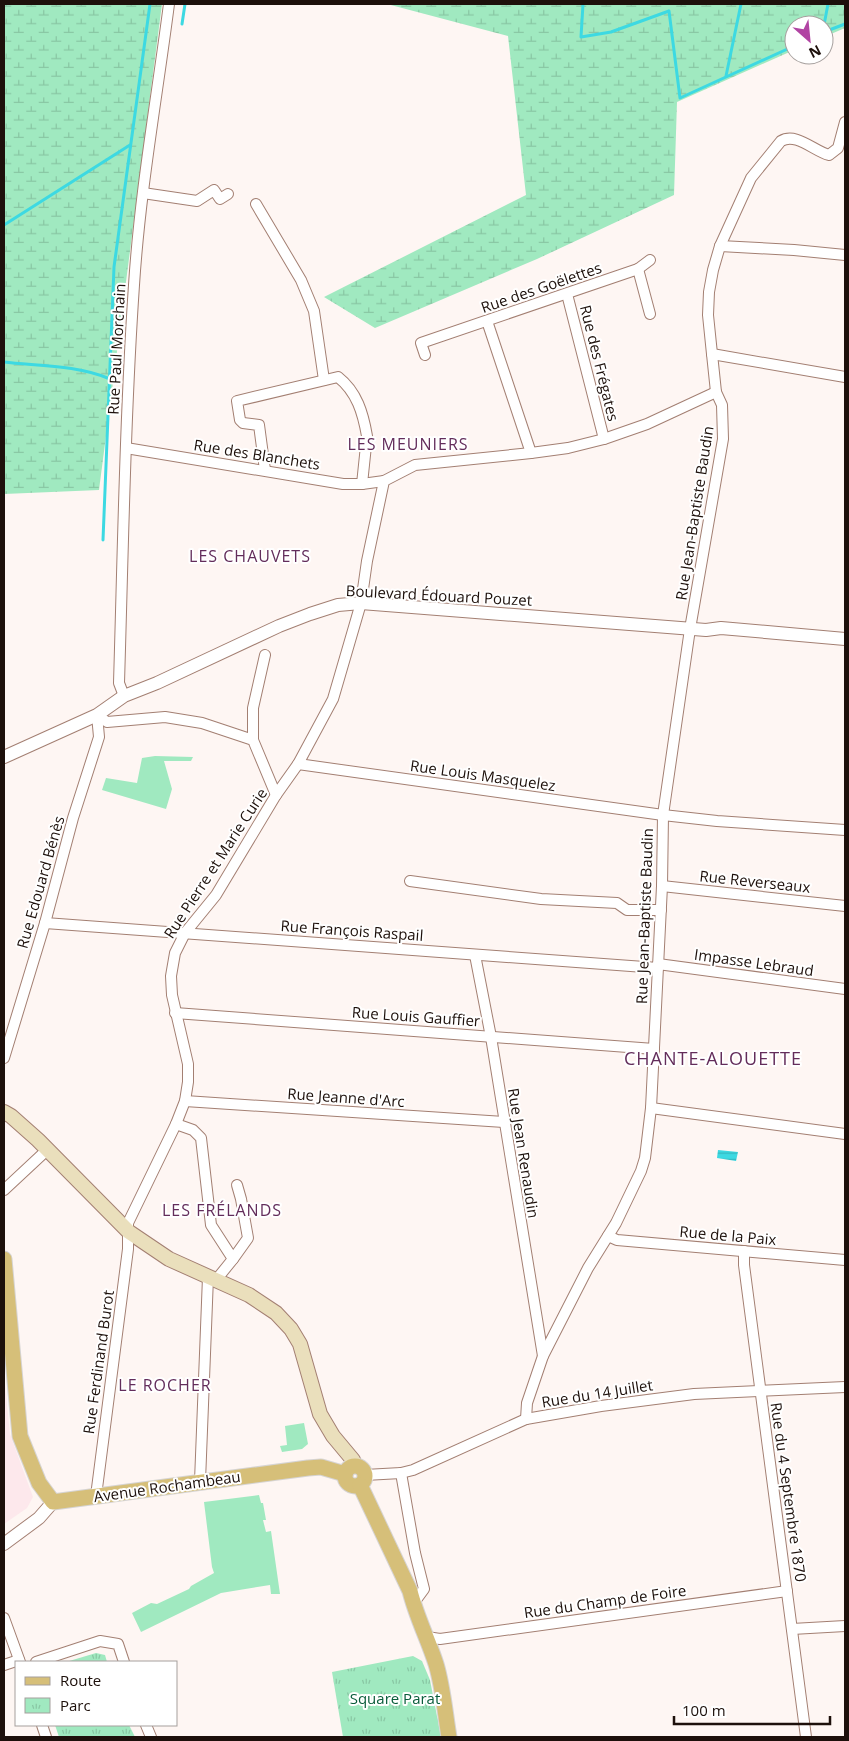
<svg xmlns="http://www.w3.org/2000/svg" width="849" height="1741" font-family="'Open Sans',sans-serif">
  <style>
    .education { fill: #fde8ec }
    .green { fill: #a0e9c0 }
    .wetland { fill: url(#wetland-marsh) }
    .park { fill: url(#park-tufts) }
    .water { fill: url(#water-rules) }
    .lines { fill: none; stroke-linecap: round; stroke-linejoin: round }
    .stream { stroke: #3dd9e2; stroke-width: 3 }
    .minor-casing { stroke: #a37f72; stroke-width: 12 }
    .tertiary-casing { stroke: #a37f72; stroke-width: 14 }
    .secondary-casing { stroke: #a37f72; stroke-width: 16 }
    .primary-casing { stroke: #d6d4d3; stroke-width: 17 }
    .minor { stroke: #fff; stroke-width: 10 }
    .tertiary { stroke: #fff; stroke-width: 12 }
    .secondary { stroke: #eadfbc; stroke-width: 14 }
    .primary { stroke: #d6bf79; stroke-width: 15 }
    .labels { text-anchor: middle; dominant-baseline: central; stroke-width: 4; stroke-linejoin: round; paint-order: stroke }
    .street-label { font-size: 15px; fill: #1d100b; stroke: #fff }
    .park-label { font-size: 15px; fill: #085c3a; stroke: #fff }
    .neighbourhood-label { font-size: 16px; letter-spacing: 1px; fill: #632d5b; stroke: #fff }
    .quarter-label { font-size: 18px; letter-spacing: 1px; fill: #632d5b; stroke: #fff }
  </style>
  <defs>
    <pattern id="wetland-marsh" width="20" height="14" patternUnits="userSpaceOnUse" patternTransform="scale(1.25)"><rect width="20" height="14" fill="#a0e9c0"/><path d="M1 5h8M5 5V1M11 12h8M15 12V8" fill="none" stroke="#89c7a4"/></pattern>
    <pattern id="park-tufts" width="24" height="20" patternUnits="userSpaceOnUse" patternTransform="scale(1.25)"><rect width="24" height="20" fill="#a0e9c0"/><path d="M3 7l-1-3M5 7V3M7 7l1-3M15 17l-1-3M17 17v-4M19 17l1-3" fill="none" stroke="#89c7a4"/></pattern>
    <pattern id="water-rules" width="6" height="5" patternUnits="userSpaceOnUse" patternTransform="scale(1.25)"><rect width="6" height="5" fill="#3dd9e2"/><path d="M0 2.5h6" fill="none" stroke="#35b9c1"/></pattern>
  </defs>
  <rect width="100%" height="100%" fill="#fef6f3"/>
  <path class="education" d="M4 1375 10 1434 33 1497 27 1508 4 1524Z"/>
  <g class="green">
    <path d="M155 756 193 757 191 761H164L172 789 166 809 102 790 106 778 137 783 142 758Z"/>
    <path d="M304 1423 308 1444 302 1449 282 1452 280 1446 287 1445 285 1426Z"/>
    <path d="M259 1495 261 1503H263L266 1520H263L266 1532 271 1531 280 1594H271L270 1585 221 1593 141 1632 132 1613 151 1603 157 1604 189 1589 191 1586 214 1573 212 1567 204 1502Z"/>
  </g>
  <g class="wetland">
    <path d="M4 4H162L99 490 4 494Z"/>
    <path d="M387 4H845V28L824 37V25H794V50L677 102 674 195 537 259 375 328 324 297 526 195 508 36Z"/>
  </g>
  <g class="park">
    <path d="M96 1653 105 1655 107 1662H66Z"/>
    <path d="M413 1656 422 1661 430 1680 441 1737H343L332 1672Z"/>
    <path d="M55 1725H129L135 1737H59Z"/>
  </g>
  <path class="water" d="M718 1150 738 1152 736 1161 717 1158Z"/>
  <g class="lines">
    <g class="stream">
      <path d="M583 4 581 37 611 32 669 11 680 98 794 46"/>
      <path d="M182 24 185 4"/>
      <path d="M824 25 828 4"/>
      <path d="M824 32 845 24"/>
      <path d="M726 76 741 4"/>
      <path d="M4 225 130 145"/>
      <path d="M4 362C38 366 77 365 110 379"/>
      <path d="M103 540 114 267 150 4"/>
    </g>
    <g class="minor-casing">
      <g id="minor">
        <path d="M143 193 197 201 214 190 220 199 228 194"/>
        <path d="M256 204 301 280 314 311 324 380"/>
        <path d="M720 246 794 250 845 255"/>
        <path d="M638 269 650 260"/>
        <path d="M567 294 604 439"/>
        <path d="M487 321 531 453"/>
        <path d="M712 354 845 377"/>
        <path d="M425 355 421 343 638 269 650 314"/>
        <path d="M126 448 343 484H362L384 481"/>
        <path d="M265 470 259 425 243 423 240 420 237 401 338 377C357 392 363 413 367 436L362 484"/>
        <path d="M124 696 119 683C123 550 125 418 134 285 140 191 157 97 169 4"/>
        <path d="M97 715 107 722 165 717 202 723 253 740 276 795"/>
        <path d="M253 740V708L265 655"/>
        <path d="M298 764 663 815 717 821 845 830"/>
        <path d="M410 881 541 899 617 903 627 910H661"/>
        <path d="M662 886 845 906"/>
        <path d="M45 923 658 968"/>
        <path d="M475 955 491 1037 543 1356"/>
        <path d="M658 964 845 989"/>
        <path d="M175 1013 654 1049"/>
        <path d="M4 1058 45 923 73 818 99 737 97 715"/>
        <path d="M185 1101 504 1122"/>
        <path d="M651 1108 845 1134"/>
        <path d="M176 1124 193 1130 201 1138 211 1225 233 1259 216 1280"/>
        <path d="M4 1190 48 1149"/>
        <path d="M608 1236 617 1240 845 1260"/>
        <path d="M744 1251V1265L806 1737"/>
        <path d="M233 1259 248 1238 241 1199 237 1185"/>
        <path d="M526 1419 527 1403 543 1356 588 1268 616 1223 641 1171 645 1158 651 1108 662 886 663 815 690 629 723 439 722 405 716 392 712 354 708 315 709 292 713 270 720 246 751 178 781 141C796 132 814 151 829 155L838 148 845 122"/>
        <path d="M401 1473 415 1553 424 1589 413 1604"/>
        <path d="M365 1475 401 1473 413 1470 526 1419 549 1415 601 1406 694 1394 845 1387"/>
        <path d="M200 1481 208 1277"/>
        <path d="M96 1496 128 1249V1223L176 1124 185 1101 188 1082V1064L172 995 171 976 175 953 185 933 216 895 276 795 298 764 333 699 361 603 367 561 384 481 415 465 531 453 568 448 604 439 647 424 716 392"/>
        <path d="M4 1618 20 1662"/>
        <path d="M792 1629 845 1626"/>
        <path d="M427 1637 440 1639 787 1591"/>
        <path d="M36 1662 100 1641 118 1644 124 1662"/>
        <path d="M4 1665 19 1660"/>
        <path d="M42 1725 46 1737"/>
        <path d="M146 1725 151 1737"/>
      </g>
    </g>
    <g class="tertiary-casing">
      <g id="tertiary">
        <path d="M4 757 97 715 124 696 157 683 279 626 310 614 338 605 361 603 706 630 721 628 845 639"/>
        <path d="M4 1544 39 1518 53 1502"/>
      </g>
    </g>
    <g class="secondary-casing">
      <path id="secondary" d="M4 1112 11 1116 38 1140 129 1232 169 1259 249 1295 276 1313 291 1329 300 1344 320 1414 333 1436 353 1460 354 1466"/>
    </g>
    <g class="primary-casing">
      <g id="primary">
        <path d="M4 1259 20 1436 39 1483 53 1502 308 1468 321 1467 345 1474"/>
        <circle cx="355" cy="1476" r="10"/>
        <path d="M360 1485 410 1591C416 1616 428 1639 436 1664 443 1687 445 1713 449 1737"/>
      </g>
    </g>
    <use href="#minor" class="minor"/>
    <use href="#tertiary" class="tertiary"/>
    <use href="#secondary" class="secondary"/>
    <use href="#primary" class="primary"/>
  </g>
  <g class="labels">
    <g class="street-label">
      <text transform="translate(541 287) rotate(-19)">Rue des Goëlettes</text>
      <text transform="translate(116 349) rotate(-87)">Rue Paul Morchain</text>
      <text transform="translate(600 363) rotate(76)">Rue des Frégates</text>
      <text transform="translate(257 454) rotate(9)">Rue des Blanchets</text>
      <text transform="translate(694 513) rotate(-81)">Rue Jean-Baptiste Baudin</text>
      <text transform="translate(439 595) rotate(3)">Boulevard Édouard Pouzet</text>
      <text transform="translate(483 775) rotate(8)">Rue Louis Masquelez</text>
      <text transform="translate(215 863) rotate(-57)">Rue Pierre et Marie Curie</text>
      <text transform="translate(755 881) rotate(6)">Rue Reverseaux</text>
      <text transform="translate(40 882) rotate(-74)">Rue Edouard Bénès</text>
      <text transform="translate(644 916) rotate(-88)">Rue Jean-Baptiste Baudin</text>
      <text transform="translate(352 930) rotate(4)">Rue François Raspail</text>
      <text transform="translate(754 962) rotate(8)">Impasse Lebraud</text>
      <text transform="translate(416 1016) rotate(4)">Rue Louis Gauffier</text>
      <text transform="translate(346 1097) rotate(4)">Rue Jeanne d'Arc</text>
      <text transform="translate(524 1153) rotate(81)">Rue Jean Renaudin</text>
      <text transform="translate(728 1235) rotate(5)">Rue de la Paix</text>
      <text transform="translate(98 1362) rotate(-82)">Rue Ferdinand Burot</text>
      <text transform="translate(597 1393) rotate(-9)">Rue du 14 Juillet</text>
      <text transform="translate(167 1486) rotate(-8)">Avenue Rochambeau</text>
      <text transform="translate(789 1492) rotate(82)">Rue du 4 Septembre 1870</text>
      <text transform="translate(605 1601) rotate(-8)">Rue du Champ de Foire</text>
    </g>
    <g class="park-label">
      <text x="395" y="1698">Square Parat</text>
    </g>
    <g class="neighbourhood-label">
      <text x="408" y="444">LES MEUNIERS</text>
      <text x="250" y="556">LES CHAUVETS</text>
      <text x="222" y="1210">LES FRÉLANDS</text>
      <text x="165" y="1385">LE ROCHER</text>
    </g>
    <g class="quarter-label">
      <text x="713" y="1058">CHANTE-ALOUETTE</text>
    </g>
  </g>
  <rect width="849" height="1741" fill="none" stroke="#1d100b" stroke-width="10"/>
  <rect x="15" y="1661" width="162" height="65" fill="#ffffff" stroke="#a59f9d"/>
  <rect x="25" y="1677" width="25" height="8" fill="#d6bf79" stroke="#a59f9d"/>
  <text x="60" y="1686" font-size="15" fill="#1d100b">Route</text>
  <rect x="25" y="1698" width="25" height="15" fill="url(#park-tufts)" stroke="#a59f9d"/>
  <text x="60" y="1711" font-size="15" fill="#1d100b">Parc</text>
  <g transform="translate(809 40) rotate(153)"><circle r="24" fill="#ffffff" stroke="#a59f9d"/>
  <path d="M0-4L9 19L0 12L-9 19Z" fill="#b144a3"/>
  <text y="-8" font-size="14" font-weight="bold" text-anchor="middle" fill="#1d100b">N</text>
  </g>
  <path d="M674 1716v8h156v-8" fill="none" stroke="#1d100b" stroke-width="2.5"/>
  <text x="682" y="1716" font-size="15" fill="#1d100b" stroke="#ffffff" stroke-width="4" paint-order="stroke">100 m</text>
</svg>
